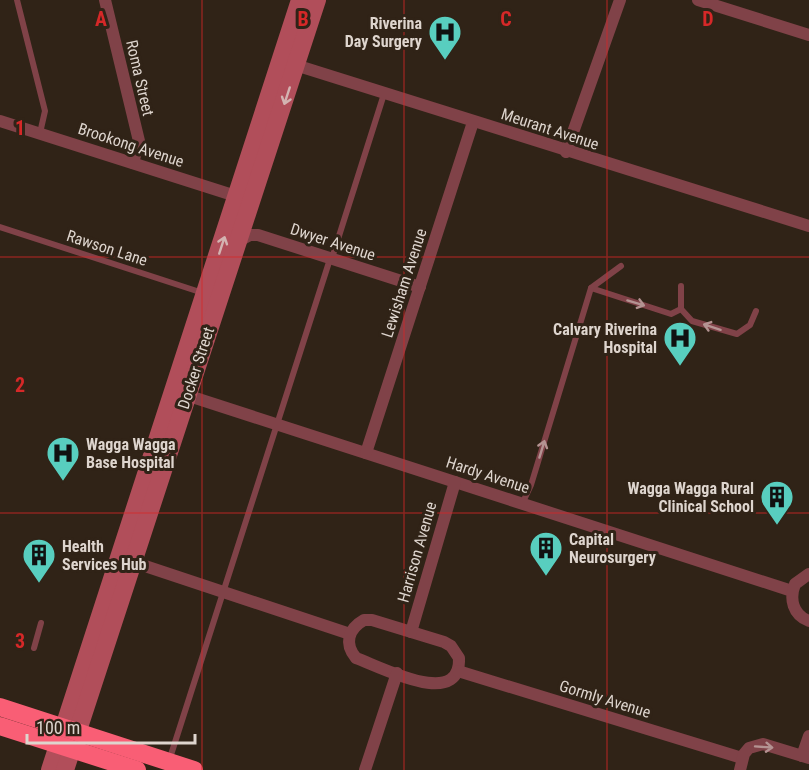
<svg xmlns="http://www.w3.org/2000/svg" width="809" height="770" font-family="'Roboto Condensed',sans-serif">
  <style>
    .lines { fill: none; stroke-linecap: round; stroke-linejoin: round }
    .lane { stroke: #804248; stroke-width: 6 }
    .street { stroke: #804248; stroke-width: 12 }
    .secondary { stroke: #b14e5a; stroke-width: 18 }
    .highway { stroke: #f95e75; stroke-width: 18 }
    .oneway { stroke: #d3b3b1 }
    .oneway2 { stroke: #b49392 }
    .grid { fill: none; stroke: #d62828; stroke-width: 1.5; stroke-opacity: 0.55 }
    .labels { text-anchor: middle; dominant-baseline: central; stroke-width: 6; stroke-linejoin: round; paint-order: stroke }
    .poi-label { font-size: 16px; font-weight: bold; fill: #ded5ce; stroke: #302317; text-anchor: end }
    .street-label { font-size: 16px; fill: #ded5ce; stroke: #302317 }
    .grid-label { font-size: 20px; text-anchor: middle; font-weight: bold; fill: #d62828; stroke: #302317; stroke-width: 6; stroke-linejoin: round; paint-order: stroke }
  </style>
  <rect width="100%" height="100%" fill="#302317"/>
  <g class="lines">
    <g class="lane">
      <path d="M17 0 45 111 40 133"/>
      <path d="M0 227 203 293"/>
      <path d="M332 258 384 94"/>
      <path d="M681 286V309L692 321 737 334 750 325 756 311"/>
      <path d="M591 288 671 314 681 309"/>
      <path d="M522 504 531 485 591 288 621 266"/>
      <path d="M34 648 41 623"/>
      <path d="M169 761 330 259"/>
    </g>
    <g class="street">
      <path d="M105 0 139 141 133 163"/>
      <path d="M698 0 809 35"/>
      <path d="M289 63 809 226"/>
      <path d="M0 121 242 198"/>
      <path d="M566 152 620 0"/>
      <path d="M237 242 250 235H258L420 287"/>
      <path d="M183 394 792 591"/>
      <path d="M366 453 473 122"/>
      <path d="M133 562 350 634"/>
      <path d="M809 574 795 584C789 599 793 615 809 621"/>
      <path d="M364 620H372L444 642 451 646 459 658C461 710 381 667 356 658 344 644 348 629 364 620Z"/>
      <path d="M411 632 455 482"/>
      <path d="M458 671 742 758"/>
      <path d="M802 756 809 736"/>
      <path d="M365 770 397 673"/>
      <path d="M740 770 744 754 749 748 763 744 809 758"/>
    </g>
    <g class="secondary">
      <path d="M50 770 300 0"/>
      <path d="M65 770 317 0"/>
    </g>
    <g class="highway">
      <path d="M0 707 194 770"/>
      <path d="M0 726 137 770"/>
    </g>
  </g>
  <defs><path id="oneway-shaft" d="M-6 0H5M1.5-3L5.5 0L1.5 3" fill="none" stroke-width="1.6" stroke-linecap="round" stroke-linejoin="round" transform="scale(1.5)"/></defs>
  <g class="oneway">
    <use href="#oneway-shaft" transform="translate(287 96) rotate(108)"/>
    <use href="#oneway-shaft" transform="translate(222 245) rotate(-72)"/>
  </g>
  <g class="oneway2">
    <use href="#oneway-shaft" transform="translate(636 303) rotate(17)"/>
    <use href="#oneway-shaft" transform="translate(712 327) rotate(-162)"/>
    <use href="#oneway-shaft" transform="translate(542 449) rotate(-73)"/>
    <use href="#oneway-shaft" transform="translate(764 747) rotate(4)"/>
  </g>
  <path class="grid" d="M202 0V770M404 0V770M607 0V770M0 257H809M0 513H809"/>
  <defs>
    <g id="hospital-pin" transform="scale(1.725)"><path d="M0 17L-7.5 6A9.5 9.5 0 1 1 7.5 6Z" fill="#58cebf" stroke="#302317"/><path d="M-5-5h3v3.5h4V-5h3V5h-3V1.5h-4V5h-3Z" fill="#111"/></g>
    <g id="building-pin" transform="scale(1.725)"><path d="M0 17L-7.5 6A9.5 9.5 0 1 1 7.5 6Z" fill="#58cebf" stroke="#302317"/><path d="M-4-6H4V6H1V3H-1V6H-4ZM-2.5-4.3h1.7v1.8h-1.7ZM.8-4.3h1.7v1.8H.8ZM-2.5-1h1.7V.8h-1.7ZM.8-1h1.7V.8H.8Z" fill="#111"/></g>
  </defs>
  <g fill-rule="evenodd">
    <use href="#hospital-pin" x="445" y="32"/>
    <use href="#hospital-pin" x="680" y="338"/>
    <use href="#hospital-pin" x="63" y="453"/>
    <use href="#building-pin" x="777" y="497"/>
    <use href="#building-pin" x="546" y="548"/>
    <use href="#building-pin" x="39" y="555"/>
  </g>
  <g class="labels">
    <g class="poi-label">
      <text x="422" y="23">Riverina<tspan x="422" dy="18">Day Surgery</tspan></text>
      <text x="657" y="329">Calvary Riverina<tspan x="657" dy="18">Hospital</tspan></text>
      <text x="86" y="444" text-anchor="start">Wagga Wagga<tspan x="86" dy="18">Base Hospital</tspan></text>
      <text x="754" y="488">Wagga Wagga Rural<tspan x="754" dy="18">Clinical School</tspan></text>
      <text x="569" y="539" text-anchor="start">Capital<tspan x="569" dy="18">Neurosurgery</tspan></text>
      <text x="62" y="546" text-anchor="start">Health<tspan x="62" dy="18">Services Hub</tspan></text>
    </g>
    <g class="street-label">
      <text transform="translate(140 78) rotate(77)">Roma Street</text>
      <text transform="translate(550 129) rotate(18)">Meurant Avenue</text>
      <text transform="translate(131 145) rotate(18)">Brookong Avenue</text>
      <text transform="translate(333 242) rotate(18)">Dwyer Avenue</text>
      <text transform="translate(107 248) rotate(18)">Rawson Lane</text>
      <text transform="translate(404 283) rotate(-72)">Lewisham Avenue</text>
      <text transform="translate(196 368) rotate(-72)">Docker Street</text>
      <text transform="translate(488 475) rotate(18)">Hardy Avenue</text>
      <text transform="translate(417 552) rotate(-74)">Harrison Avenue</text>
      <text transform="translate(605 699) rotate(17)">Gormly Avenue</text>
    </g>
  </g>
  <g class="grid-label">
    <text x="101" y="26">A</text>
    <text x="303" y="26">B</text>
    <text x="506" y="26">C</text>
    <text x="708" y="26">D</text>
    <text x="20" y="135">1</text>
    <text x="20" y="392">2</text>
    <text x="20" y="648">3</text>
  </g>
  <path d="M27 734v9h168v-9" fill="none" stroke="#ded5ce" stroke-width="3"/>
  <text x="36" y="734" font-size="18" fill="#ded5ce" stroke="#302317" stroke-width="4.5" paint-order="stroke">100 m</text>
</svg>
